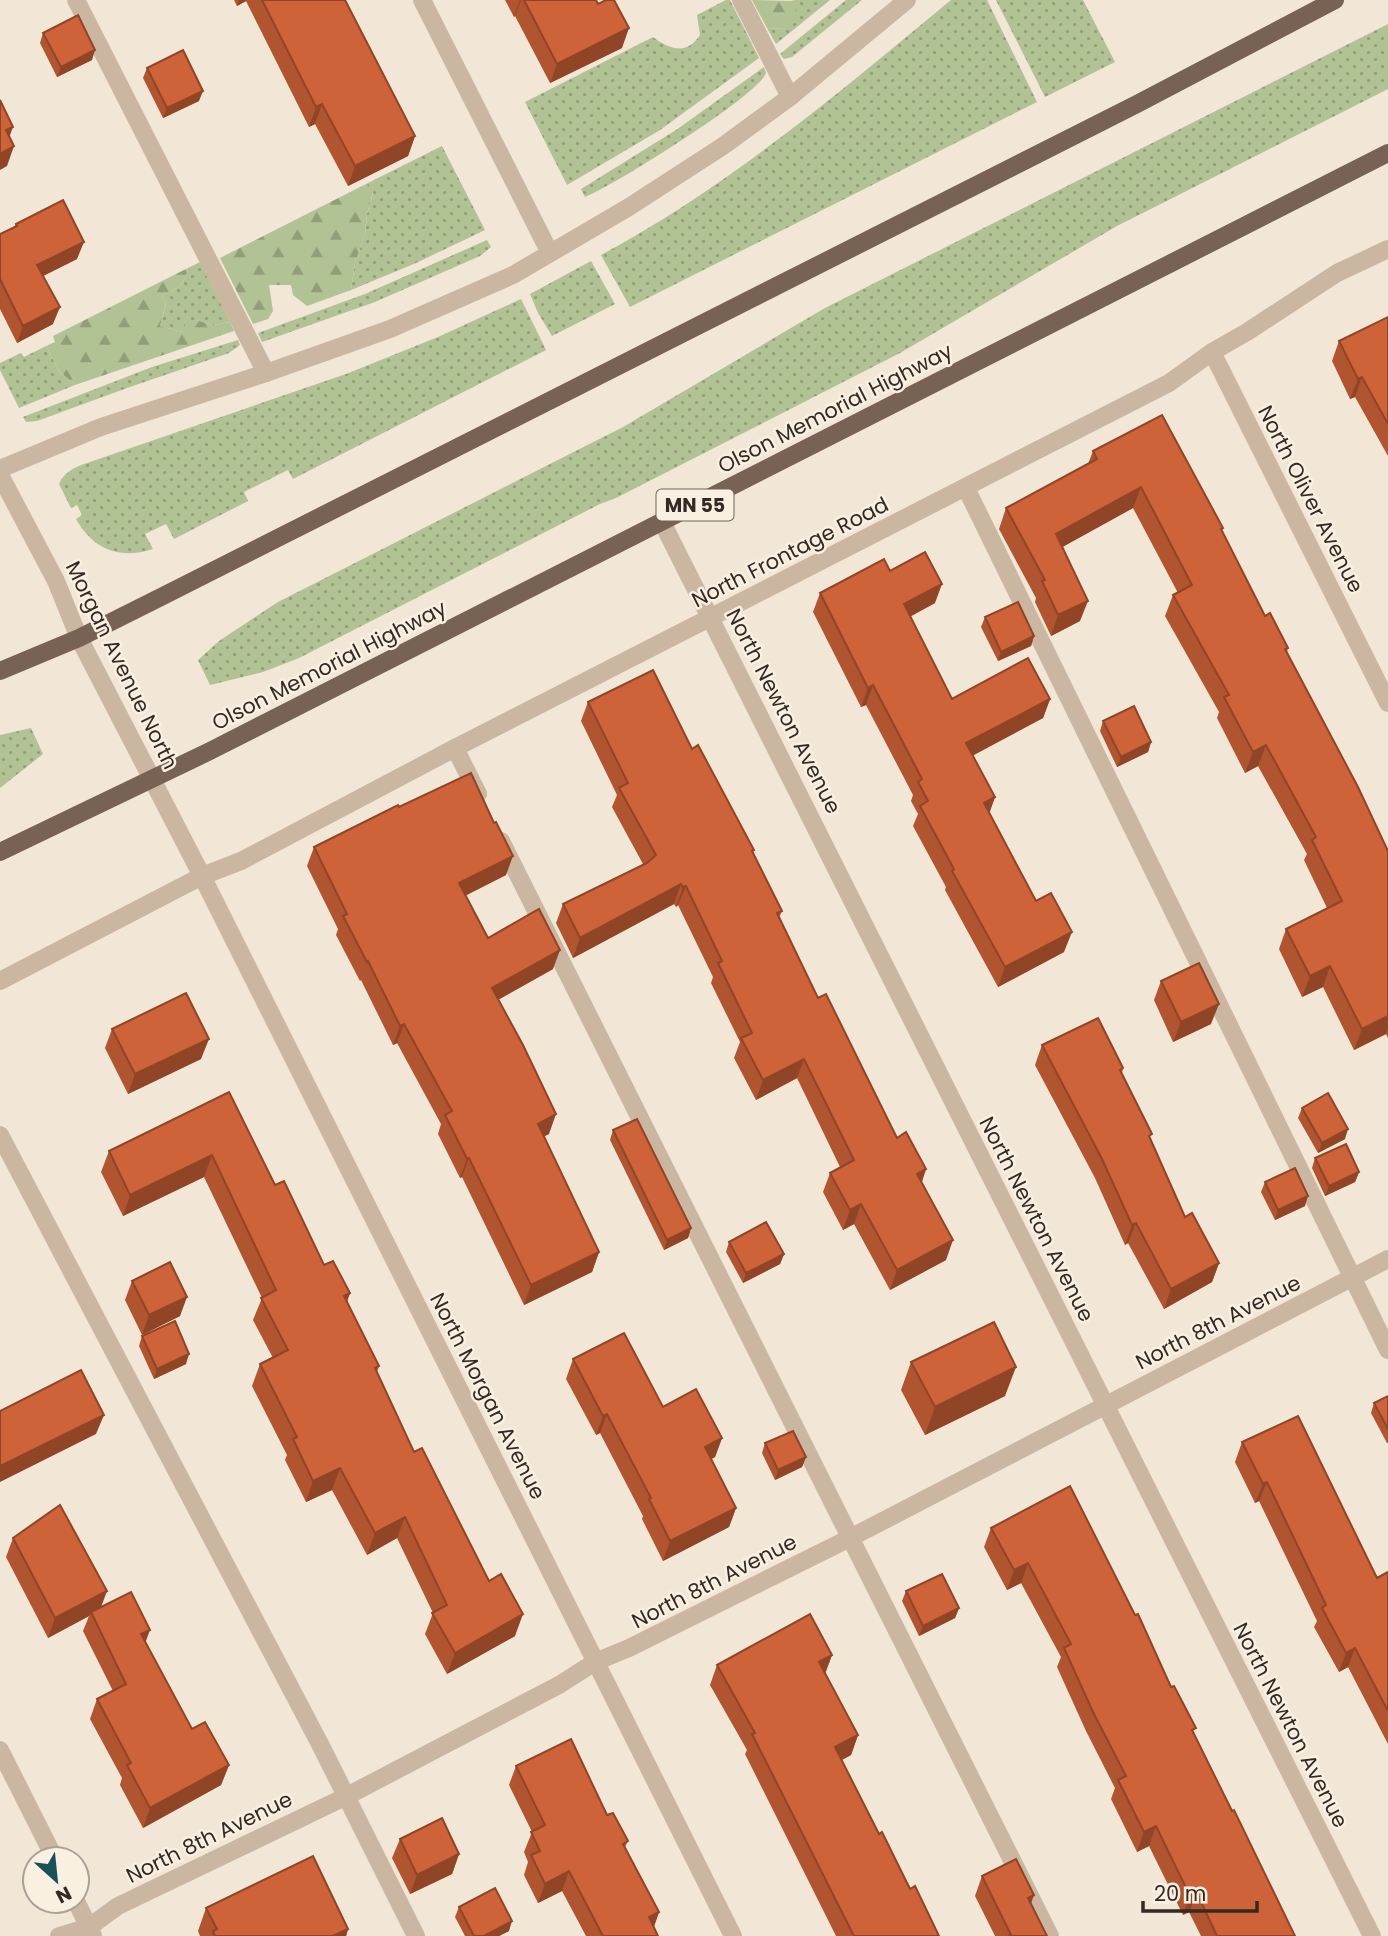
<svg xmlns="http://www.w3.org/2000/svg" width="1388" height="1936" font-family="Poppins,sans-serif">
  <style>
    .grass { fill: url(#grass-dots) }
    .forest { fill: url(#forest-firs) }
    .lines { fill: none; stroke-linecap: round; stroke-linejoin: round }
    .service { stroke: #cbb6a1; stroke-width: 18 }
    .minor { stroke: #cbb6a1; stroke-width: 18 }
    .primary { stroke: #786254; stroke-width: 18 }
    .wall { fill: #b15430 }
    .shaded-wall { fill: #904527 }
    .building { fill: #ce6238; stroke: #904527; stroke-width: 2 }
    .labels { text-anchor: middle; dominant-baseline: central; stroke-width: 5; stroke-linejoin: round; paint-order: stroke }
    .shield { fill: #faf0e2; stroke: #6f655e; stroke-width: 2 }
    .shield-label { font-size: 19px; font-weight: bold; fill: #342a25 }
    .street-label { font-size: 21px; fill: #342a25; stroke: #faf0e2 }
  </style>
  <defs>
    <pattern id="grass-dots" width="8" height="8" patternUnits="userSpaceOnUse" patternTransform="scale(1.75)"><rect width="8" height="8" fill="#b1c295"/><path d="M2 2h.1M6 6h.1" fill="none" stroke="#919e79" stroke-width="1.8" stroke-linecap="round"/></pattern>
    <pattern id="forest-firs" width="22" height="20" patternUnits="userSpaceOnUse" patternTransform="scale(1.75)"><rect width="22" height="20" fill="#b1c295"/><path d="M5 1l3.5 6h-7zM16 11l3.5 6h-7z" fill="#919e79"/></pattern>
  </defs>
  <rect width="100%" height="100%" fill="#f2e6d6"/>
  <g class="grass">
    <path d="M726 0H730L759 58 660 130 567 185 525 102 653 37C670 50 687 55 700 35L697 15Z"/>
    <path d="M791 0H830L776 44 767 28 786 29 795 1Z"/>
    <path d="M846 0H862L792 57 784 59 780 54Z"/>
    <path d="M951 0H987L1037 102 630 307 601 255C729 186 840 92 951 0Z"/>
    <path d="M996 0H1083L1115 62 1045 97Z"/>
    <path d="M1388 24V89L1117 226 900 353 616 498 600 504 299 658 263 672 210 685 198 660 219 641 278 602 623 427 825 308Z"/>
    <path d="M764 67 766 73C759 95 613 186 585 197L581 189 676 130Z"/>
    <path d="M442 146 485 230 416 263 351 290 355 263 365 234 367 214 373 193 366 184Z"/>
    <path d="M487 240 491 247 480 256 375 302 262 342 258 333 365 294Z"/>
    <path d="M591 261 615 304 552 336 538 313 530 294Z"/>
    <path d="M200 262 230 322 213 325 196 320 183 332 160 326 166 304 162 295C178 289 185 285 188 268Z"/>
    <path d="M521 299 546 350 293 479 288 470 244 492 248 501 174 539 166 524 145 534 153 549C119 560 93 549 76 519L82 515 77 505 71 508 59 484C64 472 75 467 87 463L346 374 438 337Z"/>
    <path d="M238 340 240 345 229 353 127 388 37 421 26 422 23 417 152 367Z"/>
    <path d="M46 346 59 371 75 385 19 408 0 370V363L21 353 24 357Z"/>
    <path d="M31 728 43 754 0 788V735Z"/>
  </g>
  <g class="forest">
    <path d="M752 0 795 1 796 17 786 29 767 28Z"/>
    <path d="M366 184 373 192 367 214 365 234 355 263 351 290 307 306 293 295 291 285H269L273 311 268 319 253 324 220 258Z"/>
    <path d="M188 268C185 285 178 289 162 295L166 303 160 326 183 332 185 324 196 320 213 325 230 322 234 331 75 385 59 371 46 346 55 342 53 336Z"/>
  </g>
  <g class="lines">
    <g class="service">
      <path d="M76 0 266 373"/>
      <path d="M741 0 790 97"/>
      <path d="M966 488 1388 1350"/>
      <path d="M455 748 478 794"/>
      <path d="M501 841 1050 1936"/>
      <path d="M0 1135 321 1746 416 1936"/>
    </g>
    <g class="minor">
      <path d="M422 0 550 253"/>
      <path d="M1212 352 1388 703"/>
      <path d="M0 469 101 427 266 373 390 329 513 275 629 207 723 146 790 97 907 0"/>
      <path d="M0 475 56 581 79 638 202 876 733 1936"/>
      <path d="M662 522 1372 1936"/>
      <path d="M0 981 202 876 241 861 455 748 1169 383 1212 352 1247 332 1337 273 1388 249"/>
      <path d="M0 1750 55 1859"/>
      <path d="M76 1901 93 1936"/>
      <path d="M59 1936 89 1927 118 1906 347 1796 559 1685 595 1662 629 1648 850 1538 1388 1259"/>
    </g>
    <g class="primary">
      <path d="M0 671 79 638 161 597 1137 104 1335 0"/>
      <path d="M0 852 210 751 1388 153"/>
    </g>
  </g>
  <g class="wall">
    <path d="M234 0H345L415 136 408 156 348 186 315 124 309 127 246 1 237 6Z"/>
    <path d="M505 0H596L622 48 550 83 515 16 514 17Z"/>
    <path d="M43 33 92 60 57 77 40 43Z"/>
    <path d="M147 68 199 101 163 118 143 78Z"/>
    <path d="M16 224 77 259 43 276 53 324 17 343 0 309V234L14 227Z"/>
    <path d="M1388 317V456L1355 397 1350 399 1332 361 1339 341Z"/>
    <path d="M1093 451 1223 528 1222 531 1265 616 1288 648 1287 652 1388 851V1038L1386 1034 1354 1050 1323 987 1302 997 1279 949 1286 929 1327 908 1304 860 1307 854 1258 766 1245 773 1217 718 1219 712 1165 616 1173 595 1178 593 1133 508 1062 547 1080 621 1051 636 1035 602 1036 598 999 529 1006 508 1088 464Z"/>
    <path d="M890 571 935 603 910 616 952 699H1050L1043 718 972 755 995 797 989 813 1064 952 998 987 945 890 946 887 913 826 918 814 911 801 913 795 866 705 861 707 813 612 820 593Z"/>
    <path d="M985 617 1034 636 1031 646 998 661 981 627Z"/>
    <path d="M588 702 692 749 753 853 782 911 779 918 818 998 897 1138 926 1169 922 1182 946 1260 890 1290 854 1224 843 1230 823 1192 830 1173 840 1167 797 1078 756 1100 734 1058 740 1042 711 983 713 977 678 905 676 907 674 904 573 958 556 923 563 904 643 864 612 807 617 795 581 721Z"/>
    <path d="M1103 721 1151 742 1148 752 1117 767 1100 731Z"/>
    <path d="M314 847 506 875 465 896 488 938 553 969 498 1000 549 1134 544 1136 599 1252 592 1272 524 1305 462 1177 460 1178 438 1134 441 1124 397 1043 393 1045 361 980 360 981 336 935 338 929 307 866Z"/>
    <path d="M1161 981 1211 1024 1173 1042 1154 1000Z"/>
    <path d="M112 1029 201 1059 128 1094 105 1048Z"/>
    <path d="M1042 1045 1123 1068 1122 1073 1185 1217 1219 1263 1212 1282 1164 1309 1128 1243 1125 1245 1095 1178 1035 1065Z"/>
    <path d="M229 1092 275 1185 324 1265 350 1293 347 1302 379 1366 377 1372 414 1452 515 1636 447 1674 425 1634 433 1613 397 1538 367 1555 332 1490 306 1502 285 1460 287 1455 252 1386 260 1364 273 1358 253 1320 262 1298 204 1177 123 1216 101 1172 109 1151Z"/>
    <path d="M1302 1108 1345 1139 1318 1153 1298 1118Z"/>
    <path d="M613 1130 691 1228 688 1238 664 1250 610 1140Z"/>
    <path d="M1315 1158 1359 1172 1355 1182 1325 1196 1312 1168Z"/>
    <path d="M1265 1182 1305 1206 1275 1220 1261 1192Z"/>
    <path d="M729 1242 784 1254 780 1264 743 1283 726 1252Z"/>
    <path d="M132 1281 180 1316 142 1335 125 1300Z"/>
    <path d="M142 1336 186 1364 154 1379 139 1346Z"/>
    <path d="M573 1359 722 1438 715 1457 711 1459 736 1508 729 1527 663 1561 642 1519 643 1516 600 1433 596 1435 566 1379Z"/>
    <path d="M911 1362 1005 1396 925 1435 901 1390Z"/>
    <path d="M1388 1396V1443H1387L1371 1413 1374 1403Z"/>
    <path d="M1242 1442 1377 1578 1388 1572V1744L1348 1667 1339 1672 1314 1627 1317 1621 1259 1501 1255 1503 1235 1462Z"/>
    <path d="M765 1443 806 1457 802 1467 775 1480 762 1453Z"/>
    <path d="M991 1528 1171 1687 1295 1936H1201L1189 1912 1183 1915 1149 1846 1137 1852 1111 1799 1115 1788 1086 1731 1057 1667 1061 1657 1021 1583 1007 1590 984 1547Z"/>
    <path d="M13 1538 146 1643 192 1729 229 1765 221 1785 143 1828 120 1785 122 1778 90 1719 97 1699 113 1691 83 1631 89 1616 48 1638 6 1557Z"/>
    <path d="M906 1591 959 1608 955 1618 919 1636 902 1601Z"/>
    <path d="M832 1655 825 1673 858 1735 851 1755 842 1760 879 1834 939 1936H836L745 1754 747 1750 710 1685 717 1665Z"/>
    <path d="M516 1766 607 1815 628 1841 625 1847 659 1912 654 1927 658 1936H586L562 1891 538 1903 524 1875 528 1862 524 1852 532 1832 509 1785Z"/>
    <path d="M400 1839 459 1854 452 1874 410 1894 392 1858Z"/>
    <path d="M982 1876 1031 1904 1047 1936H995L975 1896Z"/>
    <path d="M459 1907 509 1931 499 1936H465L455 1917Z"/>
    <path d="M206 1908 348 1929 346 1936H200L198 1931Z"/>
  </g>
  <g class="shaded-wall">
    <path d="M239 0H246V1L237 6Z"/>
    <path d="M520 0H521L515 16 514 17Z"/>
    <path d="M629 28 622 48 550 83 557 64Z"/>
    <path d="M95 50 92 60 57 77 61 67Z"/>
    <path d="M203 91 199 101 163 118 167 108Z"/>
    <path d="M322 104 315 124 309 127 316 107Z"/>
    <path d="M13 127 6 146V130Z"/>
    <path d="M415 136 408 156 348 186 355 166Z"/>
    <path d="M14 146 7 166 0 170V154Z"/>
    <path d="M84 242 77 259 31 282 37 265Z"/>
    <path d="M60 307 53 324 17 343 23 326Z"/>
    <path d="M1362 377 1355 397 1350 399 1358 379Z"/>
    <path d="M1141 487 1133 508 1048 555 1056 534Z"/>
    <path d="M942 584 935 603 897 624 904 604Z"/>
    <path d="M1088 601 1080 621 1051 636 1058 615Z"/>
    <path d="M1034 636 1031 646 998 661 1001 652Z"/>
    <path d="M873 685 866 705 861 707 868 688Z"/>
    <path d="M1050 699 1043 718 959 763 966 743Z"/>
    <path d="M1151 742 1148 752 1117 767 1121 757Z"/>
    <path d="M1266 745 1258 766 1245 773 1253 752Z"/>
    <path d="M995 797 988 817 984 803Z"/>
    <path d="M513 856 506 875 452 902 459 883Z"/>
    <path d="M681 884 674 904 573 958 580 938Z"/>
    <path d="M686 886 678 905 676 907 683 887Z"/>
    <path d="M1072 932 1064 952 998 987 1005 967Z"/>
    <path d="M560 950 553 969 485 1007 492 988Z"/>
    <path d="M1330 966 1323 987 1302 997 1310 976Z"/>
    <path d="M1219 1004 1211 1024 1173 1042 1181 1022Z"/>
    <path d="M1388 1016V1029L1386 1034 1354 1050 1362 1029Z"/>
    <path d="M404 1024 397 1043 393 1045 400 1026Z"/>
    <path d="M209 1039 201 1059 128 1094 135 1074Z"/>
    <path d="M804 1059 797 1078 756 1100 763 1080Z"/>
    <path d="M556 1114 549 1134 531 1143 538 1124Z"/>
    <path d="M1348 1129 1345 1139 1318 1153 1322 1143Z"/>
    <path d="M212 1155 204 1177 123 1216 130 1195Z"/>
    <path d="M469 1158 462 1177 460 1178 467 1159Z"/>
    <path d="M926 1169 919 1189 917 1174Z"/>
    <path d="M1359 1172 1355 1182 1325 1196 1329 1186Z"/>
    <path d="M1308 1196 1305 1206 1275 1220 1278 1210Z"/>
    <path d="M861 1204 854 1224 843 1230 850 1210Z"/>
    <path d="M1136 1223 1128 1243 1125 1245 1132 1225Z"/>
    <path d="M691 1228 688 1238 664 1250 667 1240Z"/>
    <path d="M953 1240 946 1260 890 1290 897 1270Z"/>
    <path d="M599 1252 592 1272 524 1305 531 1285Z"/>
    <path d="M784 1254 780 1264 743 1283 746 1273Z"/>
    <path d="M1219 1263 1212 1282 1164 1309 1171 1289Z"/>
    <path d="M350 1293 342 1314 344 1296Z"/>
    <path d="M187 1297 180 1316 142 1335 149 1315Z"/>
    <path d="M189 1354 186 1364 154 1379 157 1369Z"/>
    <path d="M1016 1367 1005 1396 925 1435 935 1407Z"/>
    <path d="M607 1414 600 1433 596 1435 603 1416Z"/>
    <path d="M104 1415 96 1434 0 1482V1466Z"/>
    <path d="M722 1438 715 1457 698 1466 705 1447Z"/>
    <path d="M806 1457 802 1467 775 1480 778 1470Z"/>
    <path d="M340 1468 332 1490 306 1502 313 1481Z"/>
    <path d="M1267 1482 1259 1501 1255 1503 1263 1484Z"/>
    <path d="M736 1508 729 1527 663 1561 670 1541Z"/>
    <path d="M405 1517 397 1538 367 1555 375 1533Z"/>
    <path d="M1028 1563 1021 1583 1007 1590 1014 1570Z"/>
    <path d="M107 1591 100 1610 91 1612 89 1616 48 1638 55 1618Z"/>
    <path d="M959 1608 955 1618 919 1636 923 1626Z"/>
    <path d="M523 1614 515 1636 447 1674 455 1653Z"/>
    <path d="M150 1630 143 1649 141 1634Z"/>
    <path d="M1355 1648 1348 1667 1339 1672 1346 1653Z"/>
    <path d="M832 1655 825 1674 819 1662Z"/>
    <path d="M858 1735 851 1755 828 1767 835 1747Z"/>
    <path d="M229 1765 221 1785 143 1828 150 1808Z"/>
    <path d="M1156 1826 1149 1846 1137 1852 1144 1832Z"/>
    <path d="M459 1854 452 1874 410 1894 417 1875Z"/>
    <path d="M569 1871 562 1891 538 1903 545 1884Z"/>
    <path d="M1197 1893 1189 1912 1183 1915 1190 1896Z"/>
    <path d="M1034 1895 1027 1915 1028 1898Z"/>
    <path d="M659 1912 652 1931 649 1917Z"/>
    <path d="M512 1921 509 1931 499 1936H484Z"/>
    <path d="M348 1929 346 1936H333Z"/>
  </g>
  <g class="building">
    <path d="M262 0H345L415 136 355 166 322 104 316 107Z"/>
    <path d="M524 0H596L598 4 606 0H614L629 28 557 64Z"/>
    <path d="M78 15 95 50 61 67 43 33Z"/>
    <path d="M183 50 203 91 167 108 147 68Z"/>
    <path d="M0 100 13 127 6 130 14 146 0 154Z"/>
    <path d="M63 200 84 242 37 265 60 307 23 326 0 279V234L17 226 16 224Z"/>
    <path d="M1388 317V424L1362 377 1358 379 1339 341Z"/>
    <path d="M1162 415 1223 528 1221 529 1265 616 1270 613 1288 648 1285 649 1358 787 1388 851V1016L1362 1029 1330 966 1310 976 1286 929 1342 901 1312 840 1316 837 1266 745 1253 752 1224 697 1229 695 1173 595 1192 585 1141 487 1056 534 1088 601 1058 615 1042 581 1045 580 1006 508 1097 459 1093 451Z"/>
    <path d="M925 552 942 584 904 604 952 699 1028 658 1050 699 966 743 995 797 984 803 1036 901 1051 893 1072 932 1005 967 952 871 954 869 920 806 928 801 918 782 922 779 873 685 868 688 820 593 884 559 890 571Z"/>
    <path d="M1018 602 1034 636 1001 652 985 617Z"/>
    <path d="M653 670 692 749 698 745 754 850 752 851 782 911 777 913 818 998 826 994 897 1138 906 1132 926 1169 917 1174 953 1240 897 1270 861 1204 850 1210 830 1173 854 1160 804 1059 763 1080 741 1038 752 1033 718 963 722 961 686 886 683 887 681 884 580 938 563 904 647 863 656 855 619 788 628 783 588 702Z"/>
    <path d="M1134 706 1151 742 1121 757 1103 721Z"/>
    <path d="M471 773 494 823 496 822 513 856 459 883 488 938 539 909 560 950 492 988 523 1045 556 1114 538 1124 599 1252 531 1285 469 1158 467 1159 445 1115 452 1111 404 1024 400 1026 368 961 367 962 343 916 347 914 314 847 398 805 399 807Z"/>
    <path d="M1199 963 1219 1004 1181 1022 1161 981Z"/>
    <path d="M186 993 209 1039 135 1074 112 1029Z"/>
    <path d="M1098 1018 1123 1068 1120 1070 1152 1134 1149 1136 1185 1217 1192 1213 1219 1263 1171 1289 1136 1223 1132 1225 1102 1159 1042 1045Z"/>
    <path d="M229 1092 275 1185 284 1181 324 1265 333 1261 350 1293 344 1296 379 1366 375 1368 414 1452 422 1448 489 1581 501 1574 523 1614 455 1653 432 1613 447 1605 405 1517 375 1533 340 1468 313 1481 293 1439 297 1437 260 1364 288 1350 261 1298 276 1290 212 1155 130 1195 109 1151Z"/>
    <path d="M1328 1093 1348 1129 1322 1143 1302 1108Z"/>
    <path d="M637 1119 691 1228 667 1240 613 1130Z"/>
    <path d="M1346 1144 1359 1172 1329 1186 1315 1158Z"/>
    <path d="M1295 1168 1308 1196 1278 1210 1265 1182Z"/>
    <path d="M766 1222 784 1254 746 1273 729 1242Z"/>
    <path d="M170 1262 187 1297 149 1315 132 1281Z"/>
    <path d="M175 1321 189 1354 157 1369 142 1336Z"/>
    <path d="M994 1322 1016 1367 935 1407 911 1362Z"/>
    <path d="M624 1333 663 1407 696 1389 722 1438 705 1447 736 1508 670 1541 649 1499 651 1498 607 1414 603 1416 573 1359Z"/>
    <path d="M81 1370 104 1415 0 1466V1411Z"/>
    <path d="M1388 1396V1429L1374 1403Z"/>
    <path d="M1298 1416 1377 1578 1388 1572V1711L1355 1648 1346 1653 1322 1608 1326 1605 1267 1482 1263 1484 1242 1442Z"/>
    <path d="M793 1431 806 1457 778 1470 765 1443Z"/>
    <path d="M1070 1486 1135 1615 1138 1614 1171 1687 1174 1686 1196 1728 1192 1730 1232 1811 1234 1810 1295 1936H1217L1197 1893 1190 1896 1156 1826 1144 1832 1118 1780 1126 1776 1093 1712 1064 1648 1071 1644 1028 1563 1014 1570 991 1528Z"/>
    <path d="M60 1505 107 1591 55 1618 13 1538Z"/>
    <path d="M942 1574 959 1608 923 1626 906 1591Z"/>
    <path d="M131 1592 150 1630 141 1634 192 1729 205 1722 229 1765 150 1808 127 1765 131 1763 97 1699 126 1684 91 1612Z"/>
    <path d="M810 1614 832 1655 819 1662 858 1735 835 1747 879 1834 882 1832 910 1889 915 1886 939 1936H854L752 1734 755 1733 717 1665Z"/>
    <path d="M571 1739 607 1815 613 1813 628 1841 623 1844 659 1912 649 1917 658 1936H603L569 1871 545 1884 531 1855 540 1851 531 1832 545 1825 516 1766Z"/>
    <path d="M442 1818 459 1854 417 1875 400 1839Z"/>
    <path d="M313 1856 348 1929 333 1936H215L213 1931 217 1929 206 1908Z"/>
    <path d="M1016 1859 1034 1895 1028 1898 1047 1936H1009L1011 1935 982 1876Z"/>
    <path d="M495 1888 512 1921 484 1936H474L459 1907Z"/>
  </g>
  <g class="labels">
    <rect class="shield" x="656.5" y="489.5" width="77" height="31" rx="5"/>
    <g class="shield-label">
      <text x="695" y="505">MN 55</text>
    </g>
    <g class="street-label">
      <text transform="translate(835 408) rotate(-27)">Olson Memorial Highway</text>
      <text transform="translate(1311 499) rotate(63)">North Oliver Avenue</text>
      <text transform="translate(790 552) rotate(-27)">North Frontage Road</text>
      <text transform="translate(122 665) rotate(64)">Morgan Avenue North</text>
      <text transform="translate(329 665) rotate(-27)">Olson Memorial Highway</text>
      <text transform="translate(784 711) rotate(63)">North Newton Avenue</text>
      <text transform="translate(1037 1219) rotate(63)">North Newton Avenue</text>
      <text transform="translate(1218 1322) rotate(-27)">North 8th Avenue</text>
      <text transform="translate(488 1396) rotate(63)">North Morgan Avenue</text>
      <text transform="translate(714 1581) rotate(-27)">North 8th Avenue</text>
      <text transform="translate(1291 1725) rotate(63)">North Newton Avenue</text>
      <text transform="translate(209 1837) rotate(-26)">North 8th Avenue</text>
    </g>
  </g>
  <g transform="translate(56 1880) rotate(153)"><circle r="33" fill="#faf0e2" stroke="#aba196" stroke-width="2"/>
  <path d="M0-5L12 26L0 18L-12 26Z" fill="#185158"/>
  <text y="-10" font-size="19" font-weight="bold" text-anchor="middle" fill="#342a25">N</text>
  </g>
  <path d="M1143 1901v10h114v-10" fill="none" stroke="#342a25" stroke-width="3.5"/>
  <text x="1154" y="1901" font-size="21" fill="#342a25" stroke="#faf0e2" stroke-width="5" paint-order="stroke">20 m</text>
</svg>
